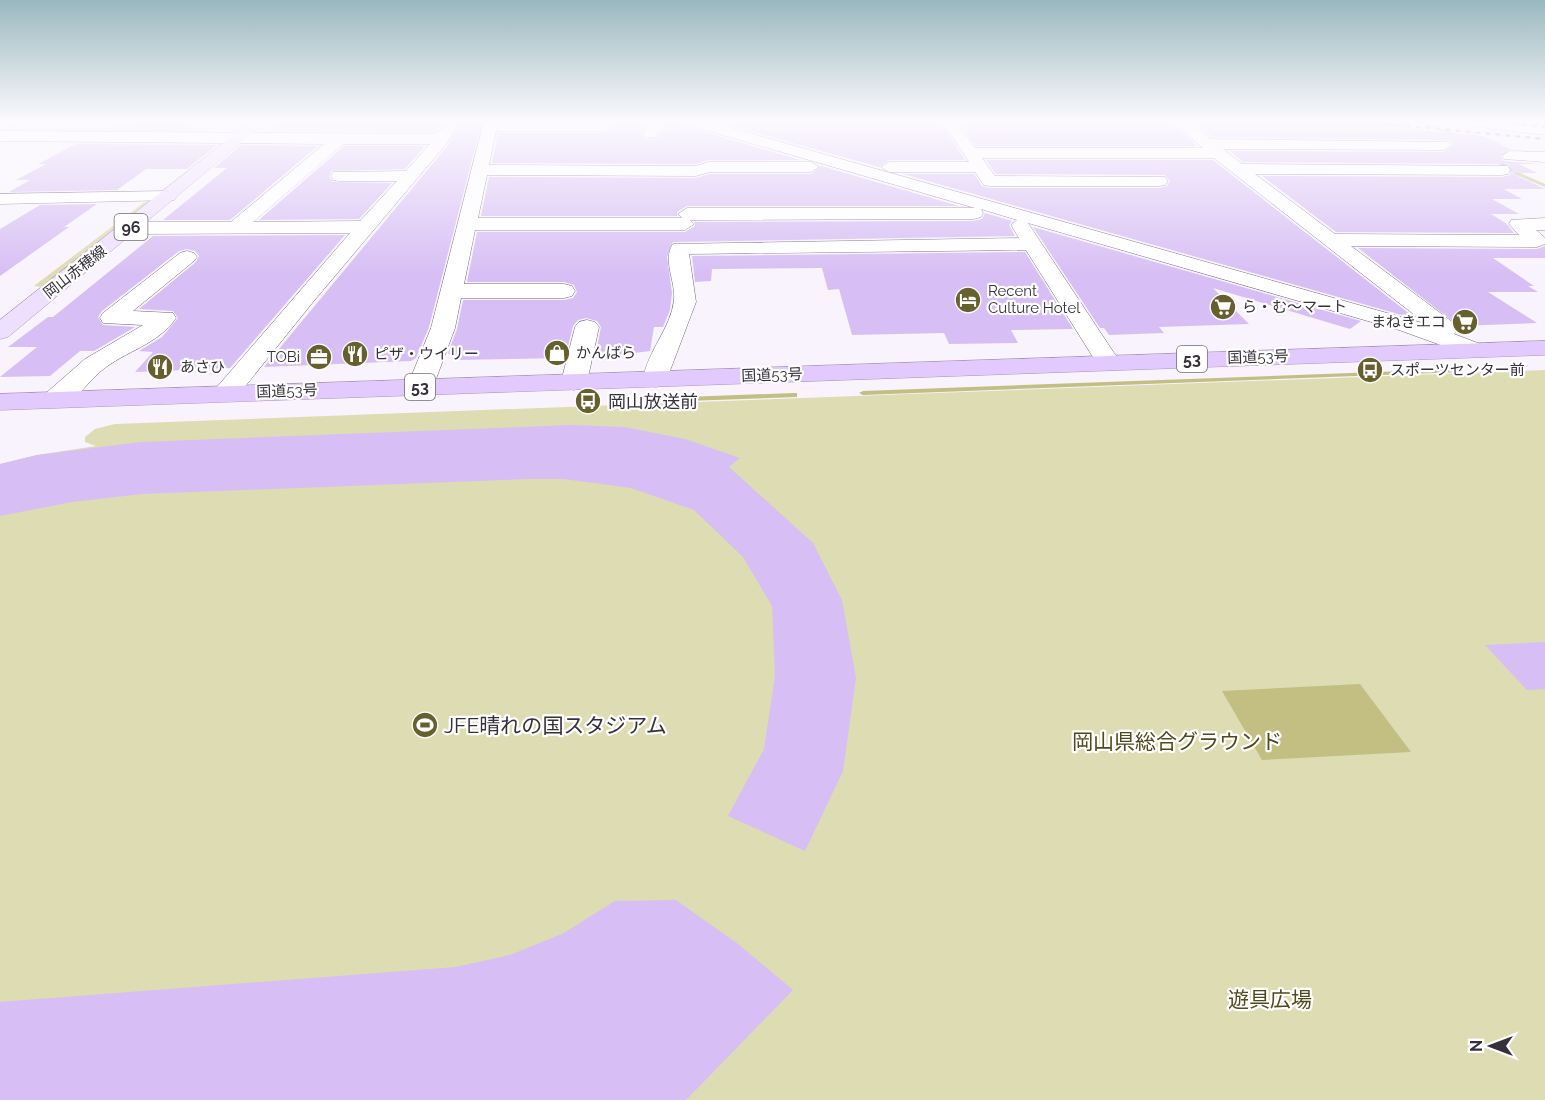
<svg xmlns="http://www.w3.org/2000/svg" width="1545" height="1100" font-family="Raleway,'Noto Sans JP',sans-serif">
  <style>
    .green { fill: #dedcb3 }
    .water { fill: #c3be82 }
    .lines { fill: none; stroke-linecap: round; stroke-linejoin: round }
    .stream { fill: #c3be82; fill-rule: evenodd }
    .building { fill: #d7bef4 }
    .minor-casing { stroke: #6f657b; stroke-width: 1 }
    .major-casing { stroke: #a594b9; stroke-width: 1 }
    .highway-casing { stroke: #a594b9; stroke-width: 1 }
    .minor { fill: #fff; fill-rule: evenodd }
    .major { fill: #eedffe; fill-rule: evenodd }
    .highway { fill: #e2cafe; fill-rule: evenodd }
    .rail { stroke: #706b75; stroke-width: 2; stroke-dasharray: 5 5; stroke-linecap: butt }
    .labels { text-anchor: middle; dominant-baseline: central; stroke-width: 4.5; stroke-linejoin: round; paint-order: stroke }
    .far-street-label { font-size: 15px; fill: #35303a; stroke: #fff }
    .far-poi-label { font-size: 15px; fill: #35303a; stroke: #fff; text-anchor: start }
    .shield { fill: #fff; stroke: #726e75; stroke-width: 1.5 }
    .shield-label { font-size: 16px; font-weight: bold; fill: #35303a }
    .poi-label { font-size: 18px; fill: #35303a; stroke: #fff; text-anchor: start }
    .near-poi-label { font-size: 21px; fill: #35303a; stroke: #fff; text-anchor: start }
    .near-park-label { font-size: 21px; fill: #4e4a1c; stroke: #fff }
  </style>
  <rect width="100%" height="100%" fill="#f8f3fd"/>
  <g class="green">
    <path d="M16 121H223V122L200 136 0 134V127Z"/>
    <path d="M151 201 43 287 34 286 143 203Z"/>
    <path d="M1545 370V1100H0V464L37 455 96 446 85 442V437L95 429 115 424Z"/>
  </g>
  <path class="water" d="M1360 684 1411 752 1262 760 1222 691Z"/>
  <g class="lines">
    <g class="stream">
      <path d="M4 121H10L0 125V123Z"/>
      <path d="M1412 121H1418L1468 138 1465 139Z"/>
      <path d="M1489 156H1493L1518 172 1545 184V187L1514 174 1489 158Z"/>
      <path d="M1459 369 1462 371 1461 372 863 395 859 393 863 391Z"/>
      <path d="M794 393H797V397L658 402 654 400 658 398Z"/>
    </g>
  </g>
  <g class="building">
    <path d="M152 121 185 123 195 130 103 129Z"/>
    <path d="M283 121H482L429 327 416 358 411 361 264 367 449 144 457 128 449 123 433 132 269 131Z"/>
    <path d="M614 121H646L641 134 646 139 658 138 665 121 681 122 684 126 800 160H709L695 164 492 163 498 133H601L608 131Z"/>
    <path d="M714 121H940L965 160H889L879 167Z"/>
    <path d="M959 121H1169L1197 146H976Z"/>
    <path d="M1191 121H1407L1409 129 1484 136 1510 149 1500 156 1504 161 1541 164H1519L1537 173H1511L1545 189H1504L1522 199H1492L1519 214H1491L1507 224 1514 233 1336 232 1262 176 1502 177 1510 175 1512 169 1508 164 1243 162 1230 151 1444 152 1454 145 1449 140 1212 137Z"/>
    <path d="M76 144 217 145 187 169H146L117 190 9 192 30 180H16L46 164H38Z"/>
    <path d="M241 145 318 146 230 220H163L227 168H214Z"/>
    <path d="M344 146H425L405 169 331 171 329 177 333 182 392 183 359 219 259 220Z"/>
    <path d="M986 160H1213L1416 319 903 174H974L982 186 990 188H1159L1167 186 1170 181 1165 175 996 174Z"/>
    <path d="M821 166 959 206H687L677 212V216H481L489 177 696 178 710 174H811Z"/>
    <path d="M97 204 64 227H69L0 276V229L40 205Z"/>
    <path d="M985 213 1012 221 1009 225 1015 236 673 242 667 257 672 293 670 310 663 327H654L650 351 595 358 601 327 597 321 586 318 578 320 573 326 565 358 458 360 448 353 457 329 463 300H564L573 298 577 292 574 285 564 282H467L477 232H685L695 226V222L974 221 982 219Z"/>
    <path d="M1033 227 1361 321 1350 329 1213 288 1249 324 1159 327 1164 333 1109 335 1104 328H1100Z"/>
    <path d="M345 235 230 368 135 372 153 352 139 351 162 337 178 318 173 311 139 309 196 262 199 256 195 251 186 249 179 251 102 311 98 317 103 325 135 327 94 351H80L50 376 0 377 37 347H8L48 317H53L153 236Z"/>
    <path d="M1545 246V258H1493L1534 286H1528L1538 292H1488L1537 323 1459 326 1358 248 1537 249Z"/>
    <path d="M1025 252 1073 329 1011 330 1018 343 949 344 944 333 852 335 839 289 828 290 822 268 712 269 711 281 695 282 692 256Z"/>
    <path d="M571 425 624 427 685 439 740 458 729 467 813 543 842 600 856 678 843 771 805 851 728 816 764 749 775 676 772 606 743 557 694 510 631 488 564 479H526L142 494 72 502 0 516V464L37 455 141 442Z"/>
    <path d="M1545 642V689L1527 690 1485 645Z"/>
    <path d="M676 900 738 944 793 990 686 1100H0V1002L456 967 510 955 562 934 615 901Z"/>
  </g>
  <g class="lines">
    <g class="minor-casing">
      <g id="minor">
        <path d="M484 121H612L606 130 601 131H496L489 165 695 166 709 162H811L819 167 811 172H710L696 176 487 175 478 218H682L678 214 687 208H975L685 124 683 121H706L1426 324 1214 158H982L995 176 1165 177 1168 181 1165 185 1159 186H990L984 185 975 172H889L881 167 889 162H969L942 121H956L975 148H1203L1171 121H1187L1211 139 1449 142 1452 145 1444 150 1223 149 1242 164 1508 166 1510 170 1508 174 1502 175 1255 174 1335 234 1519 235 1509 224 1511 220 1545 218V230H1536L1545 238V244L1537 247 1351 246 1455 324 1459 329 1454 334 1483 345 1486 350 1483 355 1474 357 1399 330 1028 223 1120 362 1117 367 1108 369 1099 367 1096 362 1026 250 689 254 696 302 665 384 656 387 647 384 643 379C648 350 671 328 674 300 676 282 662 260 673 244L1019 238 1011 225 1017 220 981 209 983 213 981 217 974 219 690 220 694 224 685 230H475L464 284H564L572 286 575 291 572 296 564 298H461L455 328 433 387 429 393 420 395 411 393 407 387 431 328Z"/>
        <path d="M649 121H663L656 137H646L643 134Z"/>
        <path d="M1456 121H1499L1545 127V135L1463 125Z"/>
        <path d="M448 125 455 129 447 143 313 302 235 399 226 401 217 399 213 393 217 387 350 233 130 234 120 228 130 222H231L324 144 0 141V131L434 134ZM343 144H430L406 171 333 172 331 176 333 180 339 181H397L360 221 253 222Z"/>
        <path d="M1510 151 1545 152V162L1504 159 1502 156Z"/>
        <path d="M168 191 174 192 177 196 174 200 0 204V194Z"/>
        <path d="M187 251 194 253 197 257 194 261 133 311 173 313 176 318C158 345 125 351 101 371 89 381 77 399 63 406 57 409 51 407 45 406L41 400 45 394 85 359 143 325 103 323 100 318 103 313 180 253Z"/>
        <path d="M587 320 595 322 599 327 587 382 583 387 574 390 565 387 561 382 575 327 579 322Z"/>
      </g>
    </g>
    <g class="major-casing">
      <path id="major" d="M251 121H267L8 337 0 339V320Z"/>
    </g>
    <g class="highway-casing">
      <path id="highway" d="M1545 341V355L0 410V394Z"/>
    </g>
    <use href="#minor" class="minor"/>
    <use href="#major" class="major"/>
    <use href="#highway" class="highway"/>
    <g class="rail">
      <path d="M1356 121 1545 139"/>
      <path d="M1492 121 1545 127"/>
    </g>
  </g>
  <linearGradient id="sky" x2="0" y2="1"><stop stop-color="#99b8bf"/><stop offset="0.44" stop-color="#fcfafe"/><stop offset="1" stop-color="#fcfafe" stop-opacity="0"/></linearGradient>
  <rect width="1545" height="275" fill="url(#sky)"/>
  <defs>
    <g id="hotel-disc" transform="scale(1.35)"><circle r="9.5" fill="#65602d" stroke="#fff"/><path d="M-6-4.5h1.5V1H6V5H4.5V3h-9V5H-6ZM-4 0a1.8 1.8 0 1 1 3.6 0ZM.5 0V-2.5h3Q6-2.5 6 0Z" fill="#fff"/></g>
    <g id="supermarket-disc" transform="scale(1.35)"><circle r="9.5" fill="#65602d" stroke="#fff"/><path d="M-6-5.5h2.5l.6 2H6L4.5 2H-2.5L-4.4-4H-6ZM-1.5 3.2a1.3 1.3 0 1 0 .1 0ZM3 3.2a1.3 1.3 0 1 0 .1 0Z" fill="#fff"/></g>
    <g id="shop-disc" transform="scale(1.35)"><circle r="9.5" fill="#65602d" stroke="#fff"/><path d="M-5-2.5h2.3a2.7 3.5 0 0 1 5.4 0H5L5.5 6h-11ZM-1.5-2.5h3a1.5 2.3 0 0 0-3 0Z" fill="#fff"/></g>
    <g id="restaurant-disc" transform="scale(1.35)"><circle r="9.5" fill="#65602d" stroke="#fff"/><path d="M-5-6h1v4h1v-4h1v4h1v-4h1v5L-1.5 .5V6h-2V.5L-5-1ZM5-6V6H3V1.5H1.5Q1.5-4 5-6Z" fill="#fff"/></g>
    <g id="office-disc" transform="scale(1.35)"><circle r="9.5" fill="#65602d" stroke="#fff"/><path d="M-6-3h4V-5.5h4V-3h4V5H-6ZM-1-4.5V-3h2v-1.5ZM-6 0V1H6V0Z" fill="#fff"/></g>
    <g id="bus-disc" transform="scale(1.35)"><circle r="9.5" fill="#65602d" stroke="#fff"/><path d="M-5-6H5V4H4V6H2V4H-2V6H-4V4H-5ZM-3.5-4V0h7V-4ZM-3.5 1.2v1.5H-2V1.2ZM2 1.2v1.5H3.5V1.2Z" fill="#fff"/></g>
    <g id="stadium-disc" transform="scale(1.35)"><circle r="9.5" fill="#65602d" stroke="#fff"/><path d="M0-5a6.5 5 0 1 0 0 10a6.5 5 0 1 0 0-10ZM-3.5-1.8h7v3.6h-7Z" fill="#fff"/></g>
  </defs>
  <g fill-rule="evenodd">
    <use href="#hotel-disc" x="968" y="300"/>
    <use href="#supermarket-disc" x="1223" y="307"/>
    <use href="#supermarket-disc" x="1465" y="322"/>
    <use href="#shop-disc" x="557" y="353"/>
    <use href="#restaurant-disc" x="355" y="354"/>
    <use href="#office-disc" x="319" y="357"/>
    <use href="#restaurant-disc" x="160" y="367"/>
    <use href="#bus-disc" x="1370" y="370"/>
    <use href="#bus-disc" x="588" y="401"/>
    <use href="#stadium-disc" x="425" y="725"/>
  </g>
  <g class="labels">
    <g class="far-street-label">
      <text transform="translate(75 272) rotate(-38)">岡山赤穂線</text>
      <text transform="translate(1258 357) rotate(-2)">国道53号</text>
      <text transform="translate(772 375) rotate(-2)">国道53号</text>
      <text transform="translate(287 391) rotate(-2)">国道53号</text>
    </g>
    <g class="far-poi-label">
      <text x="988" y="291">Recent<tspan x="988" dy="17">Culture Hotel</tspan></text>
      <text x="1242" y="307">ら・む〜マート</text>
      <text x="1446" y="322" text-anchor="end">まねきエコ</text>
      <text x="576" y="353">かんばら</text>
      <text x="374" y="354">ピザ・ウイリー</text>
      <text x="300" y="357" text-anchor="end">TOBi</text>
      <text x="180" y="367">あさひ</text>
      <text x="1390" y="370">スポーツセンター前</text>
    </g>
    <g class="shield">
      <rect x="114.5" y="214" width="33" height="26" rx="4.5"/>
      <rect x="1177" y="346" width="30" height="26" rx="4.5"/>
      <rect x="405" y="374" width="30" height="26" rx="4.5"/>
    </g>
    <g class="shield-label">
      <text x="131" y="227">96</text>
      <text x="1192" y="359">53</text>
      <text x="420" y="387">53</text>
    </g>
    <g class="poi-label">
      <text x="608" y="401">岡山放送前</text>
    </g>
    <g class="near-poi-label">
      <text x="444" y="725">JFE晴れの国スタジアム</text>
    </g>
    <g class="near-park-label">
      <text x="1177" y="741">岡山県総合グラウンド</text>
      <text x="1270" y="999">遊具広場</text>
    </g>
  </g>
  <g transform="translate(1491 1046) rotate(270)" stroke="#ffffff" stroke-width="4.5" paint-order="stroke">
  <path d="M0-4.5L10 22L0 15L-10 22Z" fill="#35303a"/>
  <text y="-9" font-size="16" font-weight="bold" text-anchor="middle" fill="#35303a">N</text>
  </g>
</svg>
